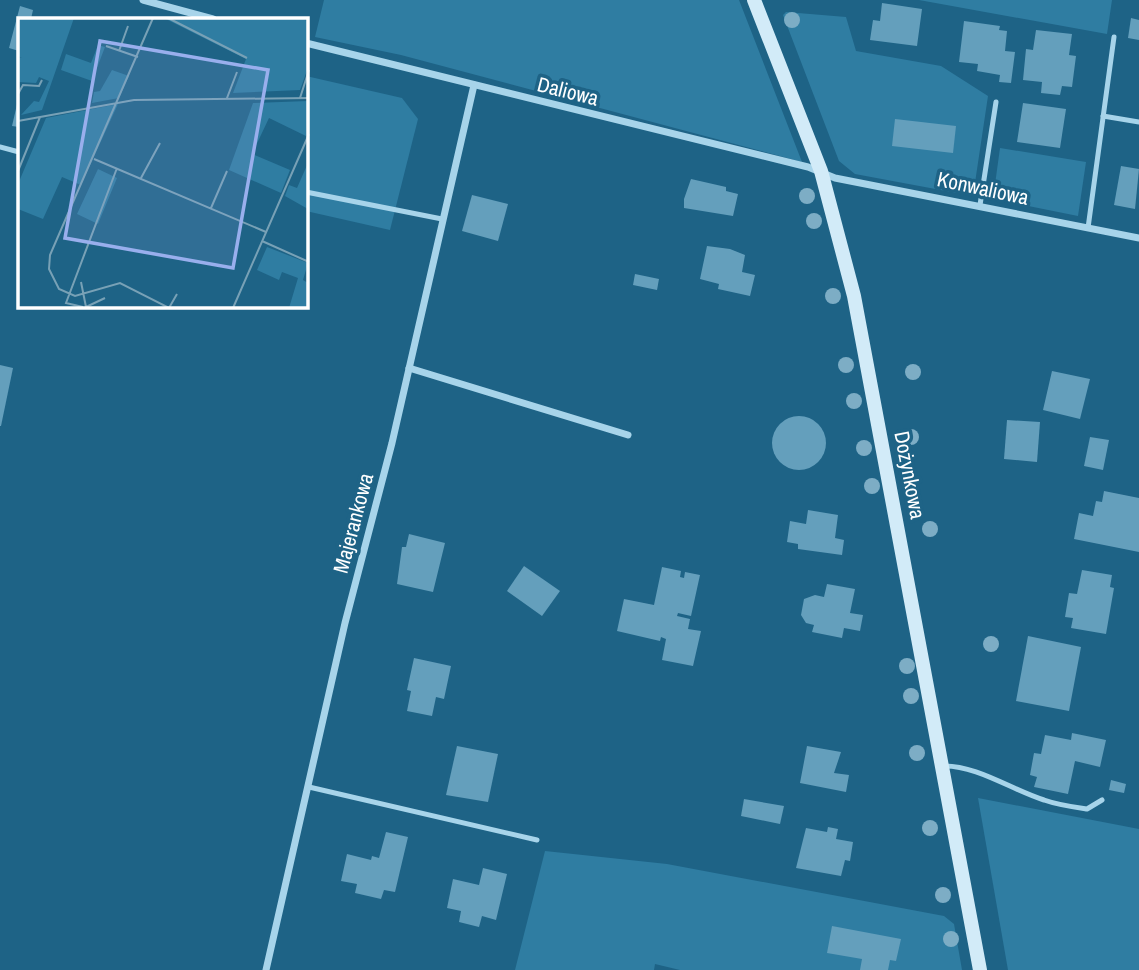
<svg xmlns="http://www.w3.org/2000/svg" width="1139" height="970" font-family="'Archivo Narrow',sans-serif">
  <style>
    .green { fill: #2f7da2 }
    .building { fill: #649fbc }
    .lines { fill: none; stroke-linecap: round; stroke-linejoin: round }
    .lane { stroke: #a7d4ea; stroke-width: 5 }
    .street { stroke: #a7d4ea; stroke-width: 7 }
    .secondary { stroke: #d2ebf8; stroke-width: 14 }
    .tree { fill: #7dadc5 }
    .labels { text-anchor: middle; dominant-baseline: central; stroke-width: 7; stroke-linejoin: round; paint-order: stroke }
    .street-label { font-size: 21px; fill: #fff; stroke: #1e6386 }
    .inset-road { fill: none; stroke: #78a1b6; stroke-width: 2 }
    .view { fill: #99afed; fill-opacity: 0.15; stroke: #99afed; stroke-width: 3.5 }
    .inset-edge { fill: none; stroke: #fff; stroke-width: 3.5 }
  </style>
  <rect width="100%" height="100%" fill="#1e6386"/>
  <g class="green">
    <path d="M324 0H739L802 162 401 55 315 37Z"/>
    <path d="M919 0H1112L1107 34Z"/>
    <path d="M786 12 846 17 856 51 941 66 988 96 973 196 855 174 839 161 783 15Z"/>
    <path d="M306 76 402 98 418 119 390 230 306 211Z"/>
    <path d="M1000 148 1086 162 1078 216 993 199Z"/>
    <path d="M978 798 1139 829V970H1008Z"/>
    <path d="M545 851 667 864 944 916 954 924 962 970H680L655 964 654 970H515Z"/>
  </g>
  <g class="building">
    <path d="M882 3 922 9 917 46 870 40 873 20 880 21Z"/>
    <path d="M20 6 33 10 31 19H19V51L9 48Z"/>
    <path d="M1131 18 1139 20V40L1128 38Z"/>
    <path d="M964 21 1000 26 999 30 1007 31 1005 51 1015 52 1011 83 999 82 1000 75 977 71 978 64 959 62Z"/>
    <path d="M1036 30 1072 34 1069 55 1076 56 1072 87 1062 86 1060 95 1041 93 1042 82 1023 80 1026 49 1033 50Z"/>
    <path d="M19 96V127L12 126Z"/>
    <path d="M1023 103 1066 109 1060 148 1017 142Z"/>
    <path d="M895 119 956 126 953 153 892 146Z"/>
    <path d="M1121 166 1139 169 1135 209 1114 205Z"/>
    <path d="M691 179 726 187V191L738 194 733 216 684 208V199Z"/>
    <path d="M472 195 508 204 498 241 462 231Z"/>
    <path d="M707 246 730 249 745 255 742 272 755 275 750 296 718 289 719 284 700 279Z"/>
    <path d="M635 274 659 279 657 290 633 285Z"/>
    <path d="M0 365 13 368 1 426H0Z"/>
    <path d="M1052 371 1090 379 1080 419 1043 410Z"/>
    <circle cx="799" cy="443" r="27"/>
    <path d="M1007 420 1040 422 1037 462 1004 459Z"/>
    <path d="M1090 437 1109 440 1103 470 1084 466Z"/>
    <path d="M1104 491 1139 498V552L1074 539 1079 513 1093 516 1096 501 1102 502Z"/>
    <path d="M808 510 838 515 835 538 844 540 842 555 798 549V544L787 542 790 521 806 524Z"/>
    <path d="M409 534 445 543 433 592 397 584 402 547H406Z"/>
    <path d="M524 566 560 591 542 616 507 591Z"/>
    <path d="M662 567 681 571 680 577 684 578 685 572 700 575 691 616 678 613 677 616 690 619 688 629 701 631 693 666 662 660 666 639 661 637 660 641 617 631 624 599 654 605Z"/>
    <path d="M1082 570 1112 575 1110 587 1114 588 1106 634 1071 628 1073 618 1065 617 1069 593 1077 594Z"/>
    <path d="M827 584 855 589 850 613 863 615 860 631 844 628 842 638 812 632 814 625 806 623 801 615 804 599 815 595 824 597Z"/>
    <path d="M1028 636 1081 647 1069 711 1016 701Z"/>
    <path d="M414 658 451 666 444 699 436 697 432 716 407 711 411 691 407 690Z"/>
    <path d="M1072 733 1106 740 1100 767 1075 761 1068 794 1034 787 1037 777 1030 775 1034 753 1041 754 1045 735 1071 740Z"/>
    <path d="M457 746 498 754 488 802 446 795Z"/>
    <path d="M807 746 841 752 834 773 849 775 846 792 800 783Z"/>
    <path d="M1111 780 1126 784 1124 793 1109 790Z"/>
    <path d="M744 799 784 806 780 824 741 816Z"/>
    <path d="M828 827 838 829 836 839 853 842 850 861 845 860 841 876 796 868 806 828 827 832Z"/>
    <path d="M386 832 408 837 395 892 384 890 381 899 355 893 357 884 341 881 347 854 371 860 372 856 379 858Z"/>
    <path d="M483 868 507 874 496 920 482 916 479 927 459 922 461 911 447 908 453 879 479 885Z"/>
    <path d="M832 926 901 939 896 961 890 960 888 970H860L862 959 827 953Z"/>
  </g>
  <g class="lines">
    <g class="lane">
      <path d="M1103 116 1139 122"/>
      <path d="M0 147 19 152"/>
      <path d="M306 192 442 219"/>
      <path d="M980 205 996 102"/>
      <path d="M1088 228 1114 37"/>
      <path d="M943 766C976 765 1012 790 1044 800 1058 805 1073 807 1087 809L1102 800"/>
      <path d="M309 787 537 840"/>
    </g>
    <g class="street">
      <path d="M143 0 213 19"/>
      <path d="M306 43 808 167 835 178 1139 238"/>
      <path d="M409 368 628 435"/>
      <path d="M266 970 345 623 392 443 474 85"/>
    </g>
    <path class="secondary" d="M754 0 821 171 854 296 980 970"/>
  </g>
  <g class="tree">
    <circle cx="792" cy="20" r="8"/>
    <circle cx="807" cy="196" r="8"/>
    <circle cx="814" cy="221" r="8"/>
    <circle cx="833" cy="296" r="8"/>
    <circle cx="846" cy="365" r="8"/>
    <circle cx="913" cy="372" r="8"/>
    <circle cx="854" cy="401" r="8"/>
    <circle cx="911" cy="437" r="8"/>
    <circle cx="864" cy="448" r="8"/>
    <circle cx="872" cy="486" r="8"/>
    <circle cx="930" cy="529" r="8"/>
    <circle cx="991" cy="644" r="8"/>
    <circle cx="907" cy="666" r="8"/>
    <circle cx="911" cy="696" r="8"/>
    <circle cx="917" cy="753" r="8"/>
    <circle cx="930" cy="828" r="8"/>
    <circle cx="943" cy="895" r="8"/>
    <circle cx="951" cy="939" r="8"/>
  </g>
  <g class="labels">
    <g class="street-label">
      <text transform="translate(568 91) rotate(14)">Daliowa</text>
      <text transform="translate(983 188) rotate(12)">Konwaliowa</text>
      <text transform="translate(910 475) rotate(79)">Dożynkowa</text>
      <text transform="translate(353 523) rotate(-75)">Majerankowa</text>
    </g>
  </g>
  <g transform="translate(18 18)">
    <rect width="290" height="290" fill="#1e6386"/>
    <path d="M0 0H56L24 92 3 97 16 83 21 84 31 63 21 59 18 65 0 64V39L4 40 0 38ZM146 0H285L290 4 291 47 282 72 215 75 228 41ZM80 27 87 29 74 63 43 52 48 36 73 45ZM94 52 111 58 101 80 74 85 76 74 82 73ZM290 83 288 118 251 100 234 136 272 152 263 175 211 152 235 85ZM100 86 63 167 44 159 25 201 0 191V166L28 100ZM290 145H291L290 191 267 178 271 167 279 170ZM80 151 99 160 80 206 59 196ZM249 229 290 245 285 262 290 265V290H271L280 260 264 254 261 262 239 252Z" fill="#2f7da2"/>
    <path class="inset-road" d="M135 0 32 237 31 251 41 271 57 278 102 265 151 290 159 276M150 0 229 40M88 28 120 39M101 33 110 8M0 76 5 67 21 68 24 62M209 80 219 54M282 80 291 52M0 103 116 82 291 80M76 141 248 214M0 153 22 99M123 160 142 125M193 190 209 153M244 223 291 244M63 264 68 289 87 280M65 289 48 285 99 150M215 290 291 116"/>
    <path class="view" d="M82 23 250 52 215 250 47 220Z"/>
    <rect width="290" height="290" class="inset-edge"/>
  </g>
</svg>
